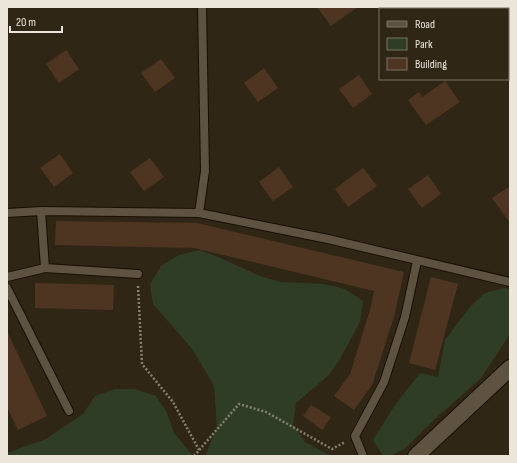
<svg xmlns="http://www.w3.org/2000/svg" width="517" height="463" font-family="'Sofia Sans Condensed',sans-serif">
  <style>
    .green { fill: #2f3d27 }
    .building { fill: #4e3521 }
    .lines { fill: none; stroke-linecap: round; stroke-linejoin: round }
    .service-casing { stroke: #180f02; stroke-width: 10 }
    .minor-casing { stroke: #180f02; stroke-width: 18 }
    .path { stroke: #888072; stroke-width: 2.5; stroke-dasharray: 2 2; stroke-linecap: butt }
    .service { stroke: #5d5340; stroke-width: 8 }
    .minor { stroke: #5d5340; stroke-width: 16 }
  </style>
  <rect width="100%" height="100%" fill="#302615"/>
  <g class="green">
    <path d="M200 250 220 258 260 276 281 282 324 284 345 289 363 301 360 322 340 359 329 375 296 403 293 425 305 442 331 456H205L217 427 214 386 193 350 153 304 150 284 161 266 179 255Z"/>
    <path d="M505 288 510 289V334L481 378 434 420 404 449 390 456H383L373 440 395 405 420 373 438 377 445 340 469 308 485 293Z"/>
    <path d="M115 389H135L156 396 167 413 174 433 193 456H7V453L46 439 83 414 95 396Z"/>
  </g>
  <g class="building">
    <path d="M317 7H358L331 26Z"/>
    <path d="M66 50 79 69 59 83 46 64Z"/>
    <path d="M161 59 175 78 155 92 141 73Z"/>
    <path d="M264 68 278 88 258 102 244 83Z"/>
    <path d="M359 75 372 94 353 108 339 89Z"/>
    <path d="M445 81 460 102 426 125 408 100 419 92 422 97Z"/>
    <path d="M60 154 73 173 54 187 40 168Z"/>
    <path d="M150 158 164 177 144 191 130 172Z"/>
    <path d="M279 167 293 187 273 201 259 182Z"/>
    <path d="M363 168 377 186 348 207 335 189Z"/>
    <path d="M428 175 441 194 422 208 408 189Z"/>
    <path d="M510 186V223L492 198Z"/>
    <path d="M56 221 197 223 404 272 394 317 372 385 354 410 334 396 350 374 370 310 374 291 194 248 55 245Z"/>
    <path d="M431 277 458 284 435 370 409 363Z"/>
    <path d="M35 283 114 285 113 310 35 308Z"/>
    <path d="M7 331 47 416 18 430 7 407Z"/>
    <path d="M311 405 331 417 322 430 303 416Z"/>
  </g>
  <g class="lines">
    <g class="service-casing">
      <g id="service">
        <path d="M402 7 403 9"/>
        <path d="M41 211 45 268 138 274"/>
        <path d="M7 213 41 211 199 213 328 239 510 282"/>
        <path d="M199 213 205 171 202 7"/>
        <path d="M7 277 45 268"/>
        <path d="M7 288 69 411"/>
        <path d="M363 456 355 436 384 382 405 317 417 261"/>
      </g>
    </g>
    <g class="minor-casing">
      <path id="minor" d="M416 456 510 368"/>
    </g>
    <g class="path">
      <path d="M138 286 142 364 173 402 199 450"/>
      <path d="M194 456 239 404 266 412 332 449 345 442"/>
    </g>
    <use href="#service" class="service"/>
    <use href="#minor" class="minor"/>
  </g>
  <rect width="517" height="463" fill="none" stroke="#ebe5da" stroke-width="16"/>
  <rect x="379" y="8" width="130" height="72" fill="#302615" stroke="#7b7264"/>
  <rect x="387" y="21" width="20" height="6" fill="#5d5340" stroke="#7b7264"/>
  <text x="415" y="28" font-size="12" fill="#ebe5da">Road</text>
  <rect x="387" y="38" width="20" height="12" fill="#2f3d27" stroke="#7b7264"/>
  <text x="415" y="48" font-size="12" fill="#ebe5da">Park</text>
  <rect x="387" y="58" width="20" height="12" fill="#4e3521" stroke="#7b7264"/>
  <text x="415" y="68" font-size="12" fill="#ebe5da">Building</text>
  <path d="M10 26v6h52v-6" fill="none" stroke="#ebe5da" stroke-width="2"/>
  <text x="16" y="26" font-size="12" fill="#ebe5da" stroke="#302615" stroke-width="3" paint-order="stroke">20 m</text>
</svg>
